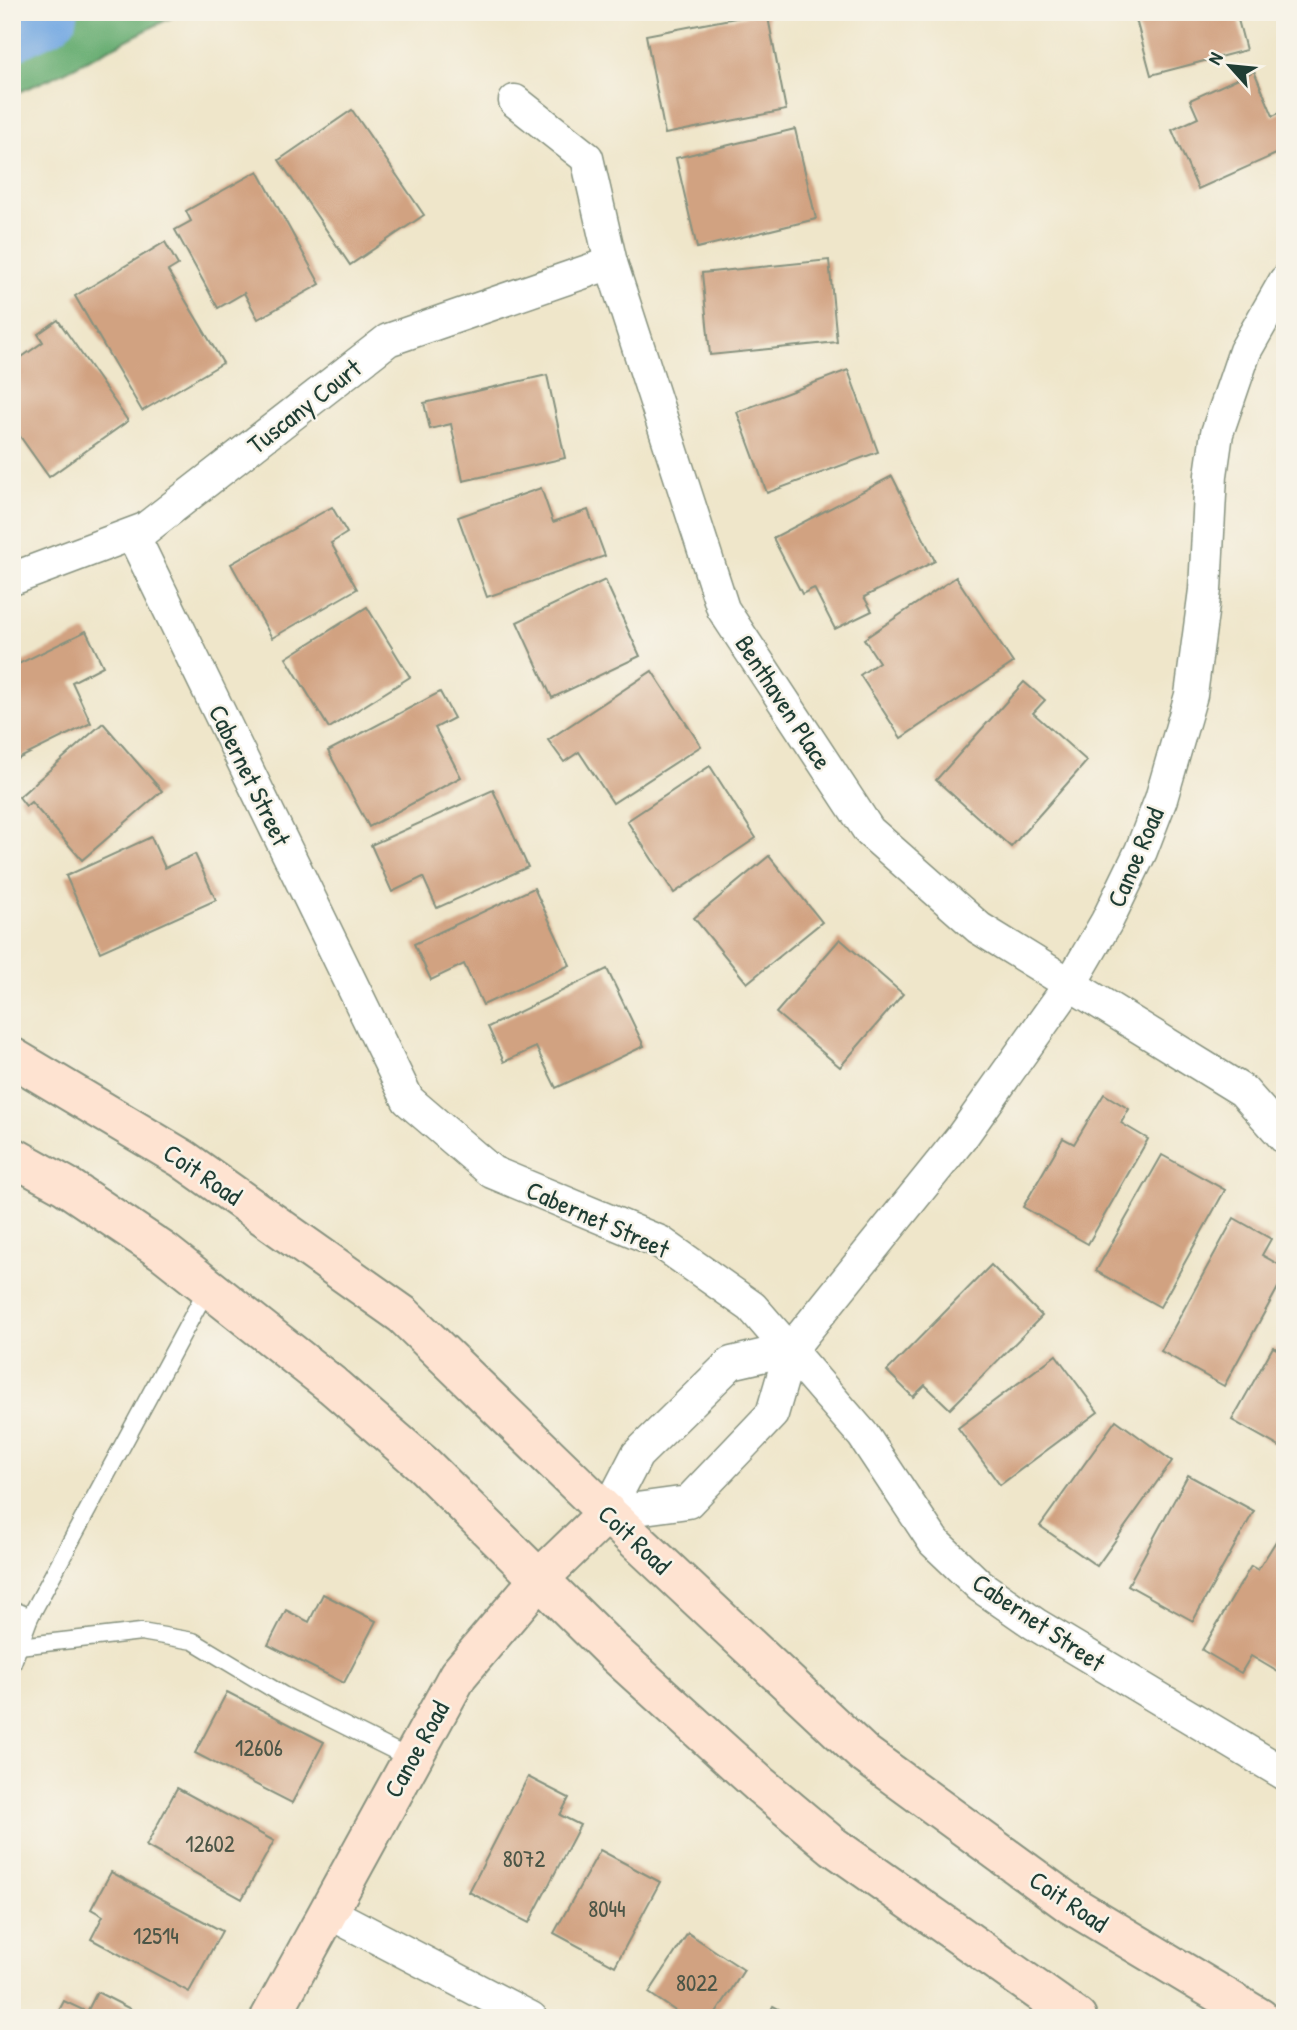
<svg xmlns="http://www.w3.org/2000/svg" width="1297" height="2030" font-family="'Patrick Hand',sans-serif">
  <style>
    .forest { fill: #68ad72; stroke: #447553; stroke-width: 2 }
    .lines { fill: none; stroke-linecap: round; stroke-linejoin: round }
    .river { stroke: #75a9e2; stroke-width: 65 }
    .building { fill: #d1a281 }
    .lane-casing { stroke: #87927f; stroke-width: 19 }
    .street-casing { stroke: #87927f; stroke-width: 35 }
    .secondary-casing { stroke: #87927f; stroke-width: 42 }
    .lane { stroke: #fff; stroke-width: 16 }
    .street { stroke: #fff; stroke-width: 32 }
    .secondary { stroke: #fee3d1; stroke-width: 38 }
    .labels { text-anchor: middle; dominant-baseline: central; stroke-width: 5; stroke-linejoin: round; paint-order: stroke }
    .number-label { font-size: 23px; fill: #4c5647 }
    .street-label { font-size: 26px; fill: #1f3d34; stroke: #f7f3e8 }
  </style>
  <rect width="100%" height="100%" fill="#f7f3e8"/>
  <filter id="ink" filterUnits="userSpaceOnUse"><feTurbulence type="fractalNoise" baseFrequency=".0143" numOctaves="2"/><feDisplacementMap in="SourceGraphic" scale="14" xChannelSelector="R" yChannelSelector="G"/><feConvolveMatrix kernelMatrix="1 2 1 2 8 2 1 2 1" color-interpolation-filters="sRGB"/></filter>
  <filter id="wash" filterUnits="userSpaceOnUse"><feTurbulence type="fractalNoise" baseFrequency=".00686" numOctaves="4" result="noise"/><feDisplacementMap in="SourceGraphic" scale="28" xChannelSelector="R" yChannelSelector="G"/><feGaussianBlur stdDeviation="1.57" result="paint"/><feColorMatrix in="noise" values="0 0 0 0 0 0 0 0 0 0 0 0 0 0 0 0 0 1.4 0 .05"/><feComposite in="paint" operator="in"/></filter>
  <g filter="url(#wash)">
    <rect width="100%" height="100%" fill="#efe6ca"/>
    <path class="forest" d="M12 12H182L56 76 12 95Z"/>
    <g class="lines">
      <path class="river" d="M12 28 46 12"/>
    </g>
    <g id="blocks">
      <g class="building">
        <path d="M767 12 786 110 665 134 646 35Z"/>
        <path d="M1134 12H1236L1246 50 1151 75Z"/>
        <path d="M1254 71 1273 116 1285 110V150L1198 189 1172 130 1198 118 1190 100Z"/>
        <path d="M352 110 424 215 350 265 279 160Z"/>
        <path d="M795 129 816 219 697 248 676 158Z"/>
        <path d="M258 171 320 284 258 319 244 293 218 308 175 230 191 221 186 211Z"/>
        <path d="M165 242 178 265 168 271 223 363 142 411 75 296Z"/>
        <path d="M829 260 837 342 710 355 702 273Z"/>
        <path d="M58 320 128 421 49 477 12 425V364L43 342 38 334Z"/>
        <path d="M848 370 878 452 767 493 737 412Z"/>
        <path d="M547 375 565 458 463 481 451 424 430 429 424 403Z"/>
        <path d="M892 476 935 561 864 597 872 611 835 629 814 588 802 594 773 538Z"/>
        <path d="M541 488 553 522 588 510 605 556 487 597 458 517Z"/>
        <path d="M332 507 347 533 331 543 357 589 272 638 231 564Z"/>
        <path d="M956 577 1013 663 901 738 860 675 879 662 864 639Z"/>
        <path d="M605 580 640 656 552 698 517 622Z"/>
        <path d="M367 607 410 677 329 728 286 658Z"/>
        <path d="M86 631 103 666 72 682 91 723 14 761 12 667Z"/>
        <path d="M652 671 701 746 613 803 579 752 564 762 548 740Z"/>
        <path d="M1024 682 1045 700 1033 713 1087 761 1011 847 936 780Z"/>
        <path d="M440 692 454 718 435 728 461 777 369 827 328 751Z"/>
        <path d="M103 723 162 791 82 860 31 802 26 806 19 797Z"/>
        <path d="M710 766 756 838 674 893 627 821Z"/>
        <path d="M493 790 528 867 437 908 423 877 392 892 371 845Z"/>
        <path d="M151 837 165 868 195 854 216 900 100 952 66 876Z"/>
        <path d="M769 856 822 922 747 983 694 918Z"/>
        <path d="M534 888 570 965 483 1005 464 964 431 980 414 944Z"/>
        <path d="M840 939 903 994 840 1067 776 1013Z"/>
        <path d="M607 969 644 1046 556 1088 536 1047 504 1062 488 1027Z"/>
        <path d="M1104 1094 1129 1109 1121 1123 1148 1139 1088 1244 1023 1207 1063 1138 1074 1144Z"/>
        <path d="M1162 1155 1225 1190 1160 1307 1096 1271Z"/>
        <path d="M1234 1218 1271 1239 1262 1255 1285 1268V1275L1224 1386 1161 1351Z"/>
        <path d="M991 1265 1042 1316 950 1409 925 1385 913 1397 887 1371Z"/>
        <path d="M1273 1347 1285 1353V1450L1232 1420Z"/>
        <path d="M1056 1355 1098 1412 1000 1485 958 1428Z"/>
        <path d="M1116 1420 1172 1461 1097 1566 1040 1526Z"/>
        <path d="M1188 1475 1254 1511 1193 1621 1128 1585Z"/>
        <path d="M1283 1530 1285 1661 1278 1672 1251 1656 1241 1673 1202 1650 1251 1566 1258 1570Z"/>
        <path d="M323 1594 376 1621 344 1683 268 1645 286 1610 309 1622Z"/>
        <path d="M227 1692 324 1742 292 1803 195 1753Z"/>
        <path d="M528 1777 569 1798 560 1815 580 1825 529 1923 469 1892Z"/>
        <path d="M177 1788 274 1841 242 1899 146 1846Z"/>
        <path d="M600 1850 660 1882 615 1966 554 1933Z"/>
        <path d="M111 1872 222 1931 189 1992 91 1939 103 1916 91 1909Z"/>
        <path d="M688 1933 744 1970 713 2018H686L649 1993Z"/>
        <path d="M97 1992 148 2018H55L64 2001 87 2012Z"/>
        <path d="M773 2006 795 2018H767Z"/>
      </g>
    </g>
  </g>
  <g filter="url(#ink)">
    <use href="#blocks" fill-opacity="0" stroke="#87927f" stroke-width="2"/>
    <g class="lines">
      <g class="lane-casing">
        <g id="lane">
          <path d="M12 1609 30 1617"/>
          <path d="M19 1646 141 1632 193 1641 283 1695 411 1759"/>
          <path d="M12 1665 30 1617 208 1287"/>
        </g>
      </g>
      <g class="street-casing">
        <g id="street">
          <path d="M515 101 587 158 611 263 723 609 869 831 979 928 1243 1091 1285 1138"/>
          <path d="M133 535 408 1100 492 1172 660 1242 752 1307 863 1435 934 1542 980 1586 1035 1624 1285 1774"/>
          <path d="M12 579 145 529 388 340 611 263"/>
          <path d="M607 1513 688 1502 772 1414 791 1349 961 1138 1071 983 1107 921 1141 851 1161 799 1191 695 1205 590 1211 475 1217 433 1245 351 1285 281"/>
          <path d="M607 1513 637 1455 731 1363 791 1349"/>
          <path d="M326 1911 531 2018"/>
        </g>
      </g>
      <g class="secondary-casing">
        <g id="secondary">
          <path d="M12 1057 183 1159 403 1315 607 1513 863 1753 1070 1904 1260 2018"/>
          <path d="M12 1156 66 1186 164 1252 332 1385 424 1465 611 1650 759 1784 833 1846 1077 2018"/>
          <path d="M270 2018 458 1675 540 1578 607 1513"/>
        </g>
      </g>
      <use href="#lane" class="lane"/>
      <use href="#street" class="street"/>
      <use href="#secondary" class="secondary"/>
    </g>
  </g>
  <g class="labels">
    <g class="number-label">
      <text x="259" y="1747">12606</text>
      <text x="210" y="1843">12602</text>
      <text x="524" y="1858">8072</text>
      <text x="607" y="1908">8044</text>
      <text x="156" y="1935">12514</text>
      <text x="697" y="1982">8022</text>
    </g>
    <g class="street-label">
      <text transform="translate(304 406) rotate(-38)">Tuscany Court</text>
      <text transform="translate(784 702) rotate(57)">Benthaven Place</text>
      <text transform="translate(250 775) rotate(64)">Cabernet Street</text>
      <text transform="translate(1135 857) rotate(-67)">Canoe Road</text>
      <text transform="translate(203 1174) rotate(34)">Coit Road</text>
      <text transform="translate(598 1219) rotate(24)">Cabernet Street</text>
      <text transform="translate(635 1539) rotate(43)">Coit Road</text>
      <text transform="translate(1039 1622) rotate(34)">Cabernet Street</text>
      <text transform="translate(416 1749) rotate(-61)">Canoe Road</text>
      <text transform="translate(1069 1901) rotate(34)">Coit Road</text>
    </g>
  </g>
  <rect width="1297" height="2030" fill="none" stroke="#f7f3e8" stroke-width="42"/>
  <g transform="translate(1230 66) rotate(297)" stroke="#f7f3e8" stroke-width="5" paint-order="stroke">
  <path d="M0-5L12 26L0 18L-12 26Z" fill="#1f3d34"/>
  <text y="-10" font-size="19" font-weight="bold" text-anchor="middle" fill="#1f3d34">N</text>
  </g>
</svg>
